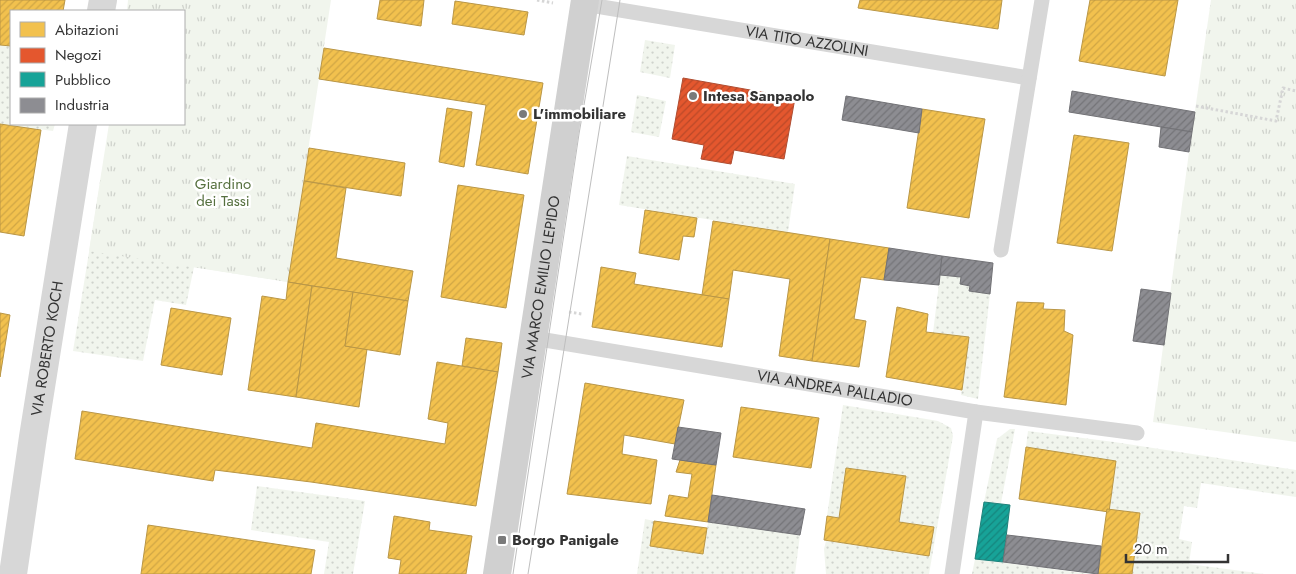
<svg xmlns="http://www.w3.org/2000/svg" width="1296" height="574" font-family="Jost,sans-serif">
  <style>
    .grass { fill: url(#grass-dots) }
    .park { fill: url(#park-tufts) }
    .homes { fill: url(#homes-hatch); stroke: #b99646 }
    .shops { fill: url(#shops-hatch); stroke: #af4c30 }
    .public { fill: url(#public-hatch); stroke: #1f817a }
    .industry { fill: url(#industry-hatch); stroke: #727276 }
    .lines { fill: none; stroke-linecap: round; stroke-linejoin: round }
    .path { stroke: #d6d6d6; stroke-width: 3; stroke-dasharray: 2.5 2.5; stroke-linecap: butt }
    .service { stroke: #d7d7d7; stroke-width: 15 }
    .minor { stroke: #d7d7d7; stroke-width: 28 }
    .secondary { stroke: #d0d0d0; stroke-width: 28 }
    .tram { stroke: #bebebe; stroke-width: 1 }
    .poi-dot { fill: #7a7a7a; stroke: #fff; stroke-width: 2 }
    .labels { text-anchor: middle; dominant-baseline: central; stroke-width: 5; stroke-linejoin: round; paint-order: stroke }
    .street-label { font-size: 15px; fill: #333; stroke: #fff }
    .poi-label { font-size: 15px; font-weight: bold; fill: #333; stroke: #fff; text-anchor: start }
    .park-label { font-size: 15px; fill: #56703f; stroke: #fff }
  </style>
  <defs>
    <pattern id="grass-dots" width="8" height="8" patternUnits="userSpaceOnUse" patternTransform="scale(1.25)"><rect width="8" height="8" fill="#f1f5ed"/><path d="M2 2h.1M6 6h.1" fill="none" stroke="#cfd2cc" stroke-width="1.8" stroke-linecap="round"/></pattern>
    <pattern id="park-tufts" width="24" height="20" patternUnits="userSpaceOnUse" patternTransform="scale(1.25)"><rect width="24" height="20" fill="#f1f5ed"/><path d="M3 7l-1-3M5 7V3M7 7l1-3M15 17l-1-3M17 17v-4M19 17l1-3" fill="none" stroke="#cfd2cc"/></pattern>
    <pattern id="homes-hatch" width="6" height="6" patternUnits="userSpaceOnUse" patternTransform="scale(1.25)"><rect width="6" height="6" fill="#f2c14e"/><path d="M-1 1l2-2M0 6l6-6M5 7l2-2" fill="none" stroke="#d0a645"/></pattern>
    <pattern id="shops-hatch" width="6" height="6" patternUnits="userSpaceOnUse" patternTransform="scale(1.25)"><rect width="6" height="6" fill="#e4572e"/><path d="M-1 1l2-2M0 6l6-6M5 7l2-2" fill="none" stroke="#b94928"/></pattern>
    <pattern id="public-hatch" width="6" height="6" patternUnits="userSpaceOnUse" patternTransform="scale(1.25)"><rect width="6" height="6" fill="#17a398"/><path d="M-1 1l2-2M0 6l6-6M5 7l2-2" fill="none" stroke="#15857d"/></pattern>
    <pattern id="industry-hatch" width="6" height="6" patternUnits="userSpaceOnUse" patternTransform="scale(1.25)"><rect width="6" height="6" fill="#8d8d92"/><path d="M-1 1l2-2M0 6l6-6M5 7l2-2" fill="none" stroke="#747478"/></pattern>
  </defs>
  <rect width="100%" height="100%" fill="#fff"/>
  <g class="grass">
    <path d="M645 40 675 45 670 78 640 72Z"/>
    <path d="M0 45 11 46V124H55L53 131 0 124Z"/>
    <path d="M637 95 666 101 659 137 631 132Z"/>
    <path d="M106 147 288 282 194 267 186 305 155 300 143 361 73 351Z"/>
    <path d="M627 156 795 184 788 232 619 205Z"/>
    <path d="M940 275 961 277 970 286 990 294 978 399 961 395 969 337 933 333Z"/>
    <path d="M843 405 938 421 951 428 953 436 929 574H826L824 549 826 541 928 556 933 527 899 522 906 476 847 468 839 518 827 516Z"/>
    <path d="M1010 429H1015L1001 503 984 502 997 439Z"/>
    <path d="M1028 431 1114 442 1296 470V497L1201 483 1197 508 1184 506 1179 539 1192 542 1189 564 1264 574H1132L1140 513 1110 509 1116 461 1026 447Z"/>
    <path d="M257 486 365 501 353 574H324L329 542 251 530Z"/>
    <path d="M645 519 654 521 650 546 703 554 708 522 800 535 795 574H637Z"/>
    <path d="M975 559 1090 574H972Z"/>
  </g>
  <g class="park">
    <path d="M128 0H331L288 282 89 251 109 124H184V11H127Z"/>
    <path d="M1211 0H1296V442L1153 422 1189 152Z"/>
  </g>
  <g class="homes">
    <path d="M0 0H65L63 11H11V46L0 45Z"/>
    <path d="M380 0H424L421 26 377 19Z"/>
    <path d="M860 0H1002L998 29 858 8Z"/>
    <path d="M1090 0H1178L1165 76 1079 61Z"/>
    <path d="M455 1 528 12 524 35 452 24Z"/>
    <path d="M324 48 543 83 528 174 476 165 486 105 319 79Z"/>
    <path d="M447 108 472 112 464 167 439 162Z"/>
    <path d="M922 109 985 119 969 218 907 208Z"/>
    <path d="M0 124 41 130 24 236 0 232Z"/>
    <path d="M1074 135 1129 143 1112 251 1057 243Z"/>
    <path d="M309 148 405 163 401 196 304 181Z"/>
    <path d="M304 181 346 188 336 258 413 271 408 301 288 282Z"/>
    <path d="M458 185 524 195 506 308 441 297Z"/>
    <path d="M645 210 697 218 694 237 683 236 679 260 639 253Z"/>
    <path d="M713 221 830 239 812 361 779 356 790 279 733 270 729 299 702 295Z"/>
    <path d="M830 239 889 248 884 280 861 277 854 319 866 321 859 367 812 361Z"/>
    <path d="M601 267 636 273 634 284 729 299 722 347 592 327Z"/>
    <path d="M288 282 312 286 296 397 248 390 262 296 286 300Z"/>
    <path d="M312 286 353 292 345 346 367 349 359 407 296 397Z"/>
    <path d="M353 292 408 301 400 355 345 346Z"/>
    <path d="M1017 302 1044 303 1043 309 1065 310 1064 331 1073 335 1066 405 1004 397Z"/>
    <path d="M897 307 928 314 926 332 969 337 962 390 886 377Z"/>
    <path d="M171 308 231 318 222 375 161 365Z"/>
    <path d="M0 313 10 315 0 377Z"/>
    <path d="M466 338 502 343 498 372 462 366Z"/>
    <path d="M437 362 498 372 476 506 311 482 215 470 213 481 75 459 82 411 312 448 316 423 445 444 448 423 428 419Z"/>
    <path d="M585 383 684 400 675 444 624 435 622 454 657 460 651 504 567 494Z"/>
    <path d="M741 407 819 418 811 468 733 457Z"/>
    <path d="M1026 447 1116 461 1109 512 1019 499Z"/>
    <path d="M680 460 716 465 708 522 665 516 669 495 688 498 692 474 676 472Z"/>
    <path d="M846 468 906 476 899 522 934 527 929 556 824 540 827 516 839 518Z"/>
    <path d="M1107 509 1140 513 1132 574H1098Z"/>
    <path d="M394 516 430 522 429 530 472 536 466 574H399L401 560 388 558Z"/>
    <path d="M654 521 707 528 703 554 650 546Z"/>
    <path d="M148 525 315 550 311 574H141Z"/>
  </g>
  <path class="shops" d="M683 78 795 98 784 159 734 150 731 164 701 159 704 145 672 139Z"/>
  <path class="public" d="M984 502 1010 505 1003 562 975 559Z"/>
  <g class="industry">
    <path d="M1072 91 1195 112 1192 132 1069 112Z"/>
    <path d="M846 96 922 109 919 133 842 120Z"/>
    <path d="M1161 127 1192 132 1189 152 1159 147Z"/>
    <path d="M889 248 942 256 939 285 884 280Z"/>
    <path d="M942 256 993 263 990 294 969 291 970 286 960 284 961 277 940 275Z"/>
    <path d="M1141 289 1171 293 1164 345 1133 341Z"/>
    <path d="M678 427 721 433 716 465 672 459Z"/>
    <path d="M712 495 805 509 800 535 708 522Z"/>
    <path d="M1007 535 1101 546 1098 574 1003 562Z"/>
  </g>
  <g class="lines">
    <g class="path">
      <path d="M537 0 553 3"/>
      <path d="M1196 106 1276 121 1283 88 1296 91"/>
      <path d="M569 312 582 314"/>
    </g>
    <g class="service">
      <path id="s1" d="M584 4 1029 78"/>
      <path d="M1001 250 1042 0"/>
      <path id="s2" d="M533 338 976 412 1137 433"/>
      <path d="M952 574 976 412"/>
    </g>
    <g class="minor">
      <path d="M101 11 103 0"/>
      <path id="s3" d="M13 574 33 437 83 124"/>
    </g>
    <path class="secondary" id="s4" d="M497 574 585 0"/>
    <g class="tram">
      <path d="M513 574 579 134 602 0"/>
      <path d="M528 574 620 0"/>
    </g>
  </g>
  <g class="poi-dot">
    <circle cx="693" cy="96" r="5"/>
    <circle cx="523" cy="114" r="5"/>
    <rect x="497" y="535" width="10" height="10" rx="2.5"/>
  </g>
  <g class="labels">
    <g class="street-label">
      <text stroke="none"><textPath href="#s1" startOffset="226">VIA TITO AZZOLINI</textPath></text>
      <text stroke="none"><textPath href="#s4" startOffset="290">VIA MARCO EMILIO LEPIDO</textPath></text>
      <text stroke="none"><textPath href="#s3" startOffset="228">VIA ROBERTO KOCH</textPath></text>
      <text stroke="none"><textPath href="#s2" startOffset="306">VIA ANDREA PALLADIO</textPath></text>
    </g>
    <g class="poi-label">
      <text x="703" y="96">Intesa Sanpaolo</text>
      <text x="533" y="114">L'immobiliare</text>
      <text x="512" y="540">Borgo Panigale</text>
    </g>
    <g class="park-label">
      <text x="223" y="184">Giardino<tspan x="223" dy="17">dei Tassi</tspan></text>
    </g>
  </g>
  <rect x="10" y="10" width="175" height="115" fill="#ffffff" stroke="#adadad"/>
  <rect x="20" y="22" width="25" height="15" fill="#f2c14e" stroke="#adadad"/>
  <text x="55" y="35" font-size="15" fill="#333333">Abitazioni</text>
  <rect x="20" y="48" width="25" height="15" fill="#e4572e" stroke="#adadad"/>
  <text x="55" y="60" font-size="15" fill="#333333">Negozi</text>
  <rect x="20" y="72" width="25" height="15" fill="#17a398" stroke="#adadad"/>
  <text x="55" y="85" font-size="15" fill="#333333">Pubblico</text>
  <rect x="20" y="98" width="25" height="15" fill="#8d8d92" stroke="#adadad"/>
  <text x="55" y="110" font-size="15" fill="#333333">Industria</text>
  <path d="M1126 554v8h102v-8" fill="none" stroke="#333333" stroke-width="2.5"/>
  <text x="1134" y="554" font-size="15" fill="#333333" stroke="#ffffff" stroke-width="4" paint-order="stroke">20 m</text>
</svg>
